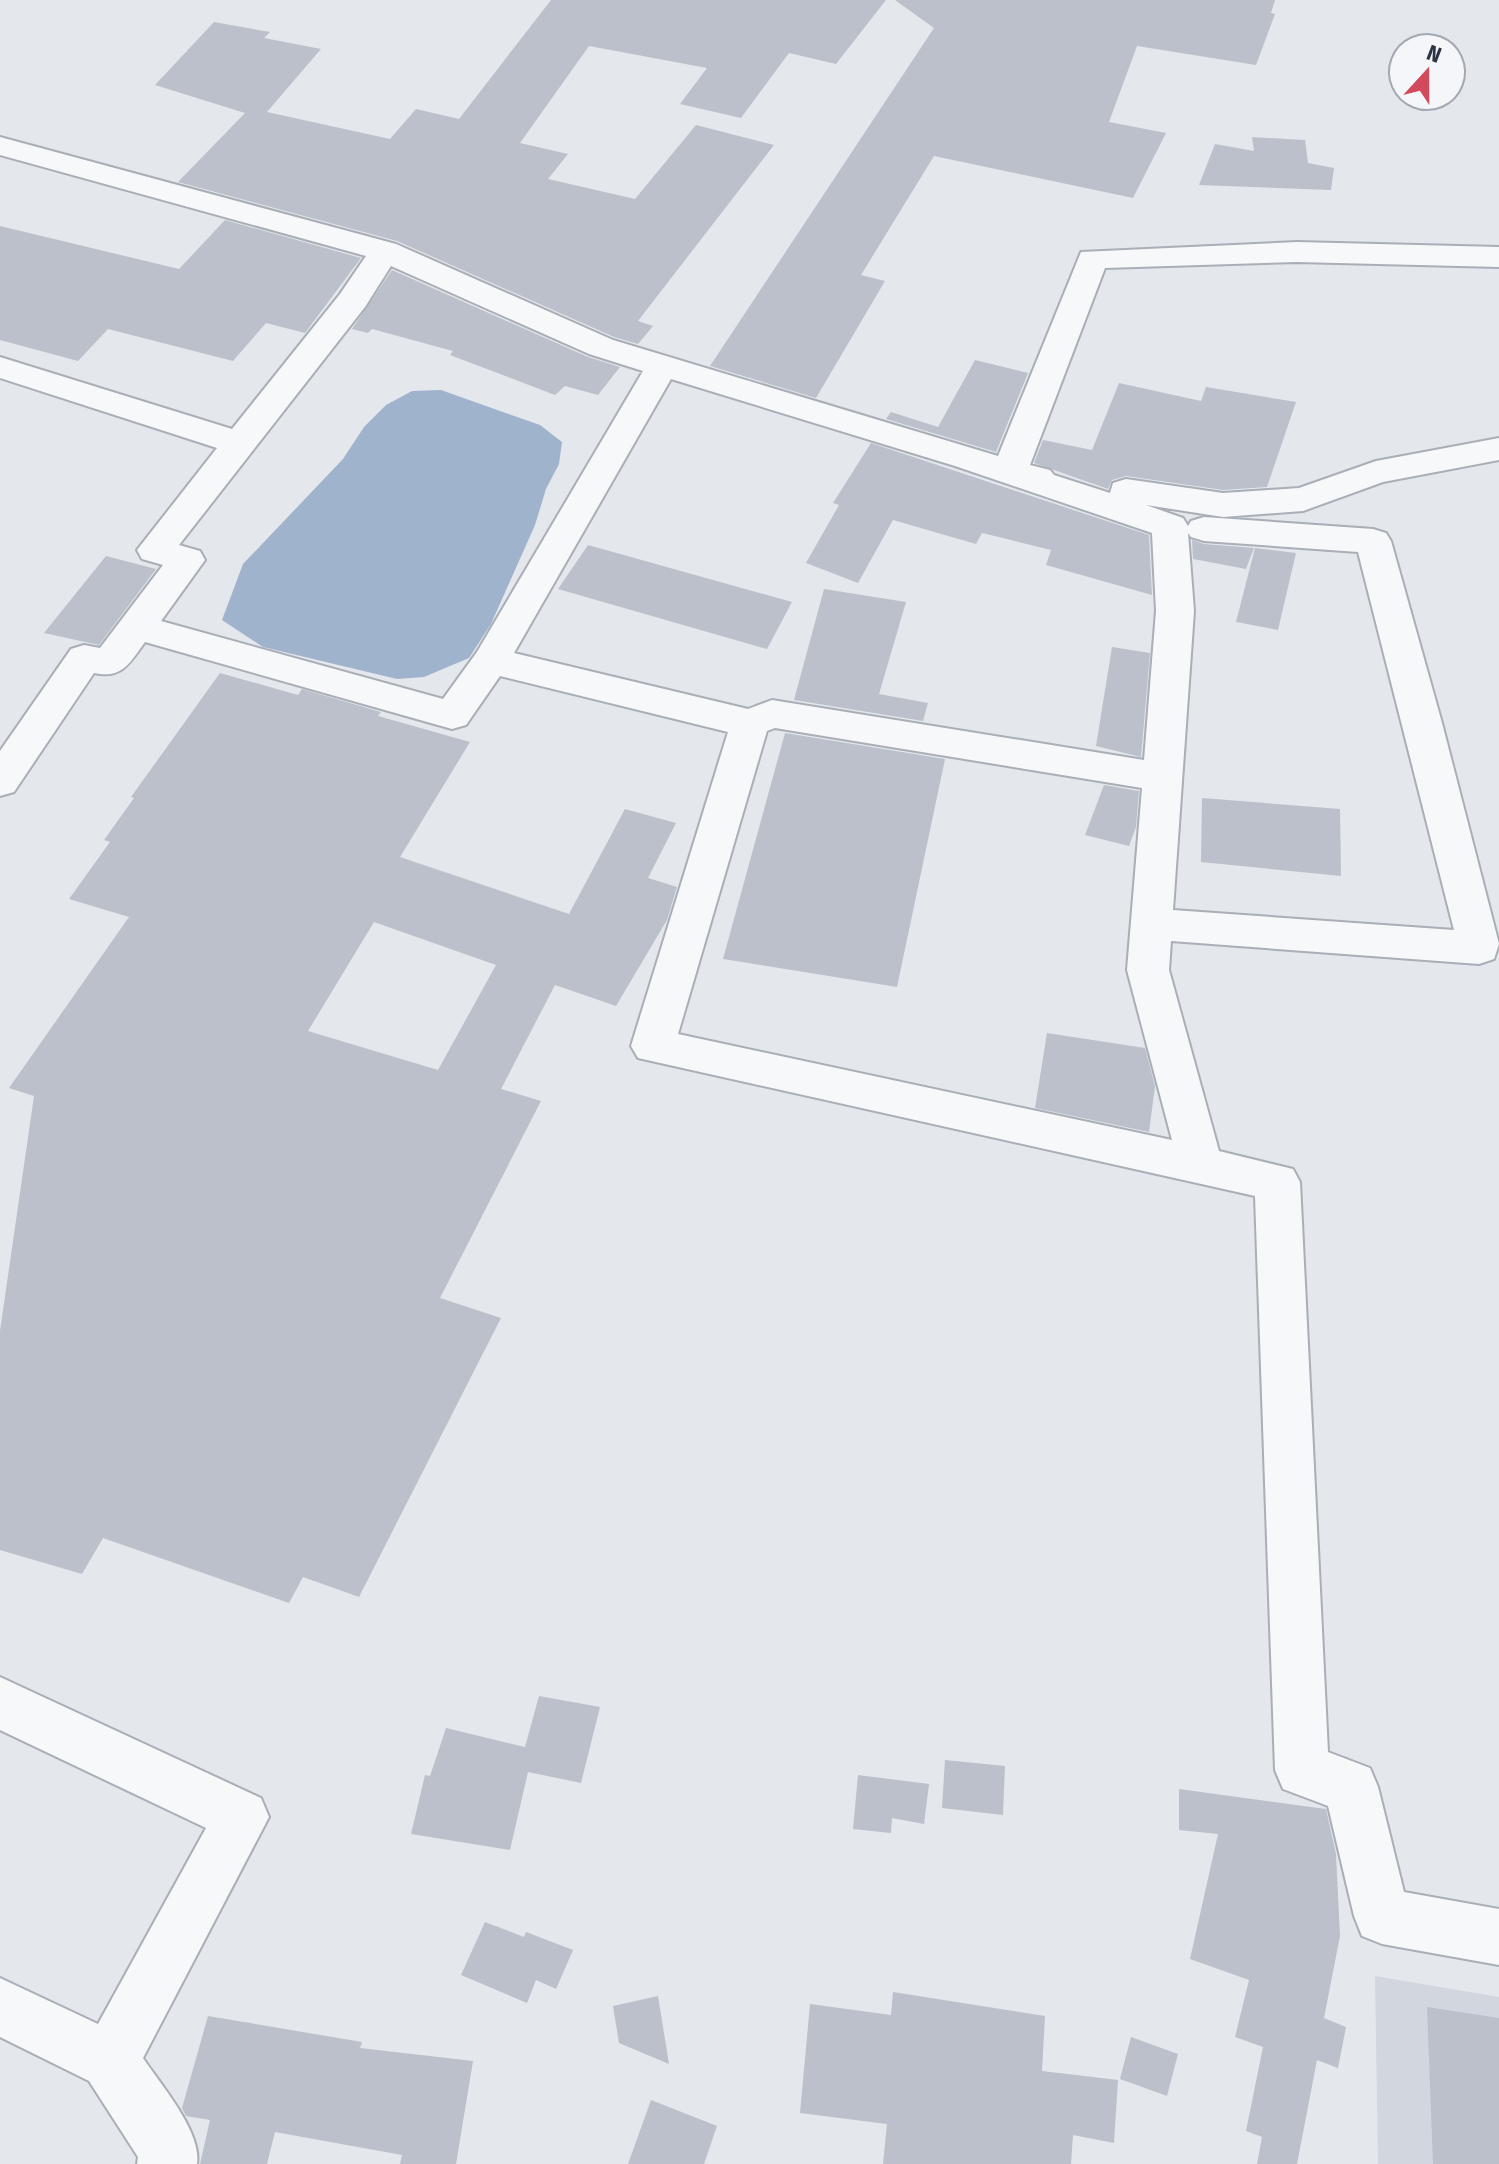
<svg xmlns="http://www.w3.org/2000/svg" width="1499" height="2164" font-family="'Fira Sans Condensed',sans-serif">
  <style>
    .built { fill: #d2d6de }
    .water { fill: #9fb4cc }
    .building { fill: #bbc0ca; fill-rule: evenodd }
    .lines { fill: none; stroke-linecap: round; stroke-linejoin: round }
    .minor-casing { stroke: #a9aeb7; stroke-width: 4 }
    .minor { fill: #f7f8fa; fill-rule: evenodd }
  </style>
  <rect width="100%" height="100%" fill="#e4e7ec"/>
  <path class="built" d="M1375 1976 1499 1997V2164H1378Z"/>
  <path class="water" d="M441 390 540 425 562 442 559 464 546 489 535 525 491 624 469 658 424 677 397 679 263 647 222 620 243 564 343 459 364 427 386 405 412 391Z"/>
  <g class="building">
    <path d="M551 0H886L836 64 789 53 741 118 680 104 707 68 589 46 520 143 568 154 548 179 635 199 696 125 774 145 638 321 653 326 638 344 614 337 397 241 178 182 245 113 155 85 214 22 270 32 264 38 321 49 267 112 390 139 416 109 459 119Z"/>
    <path d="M895 0H1275L1271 13 1275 14 1256 65 1137 46 1109 122 1166 133 1133 198 934 156 861 275 885 281 816 398 710 366 934 28Z"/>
    <path d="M1252 137 1305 140 1308 163 1334 168 1331 190 1199 185 1215 144 1254 151Z"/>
    <path d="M225 220 361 258 305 333 266 323 233 361 108 329 78 361 0 340V226L179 269Z"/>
    <path d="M392 270 588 357 620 367 598 395 565 386 555 395 450 355 453 351 372 329 368 333 352 329Z"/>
    <path d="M975 360 1028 373 996 452 886 419 891 412 938 427Z"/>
    <path d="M1119 383 1201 401 1206 387 1296 402 1267 487 1223 490 1126 476 1112 480 1108 489 1034 463 1043 440 1092 450Z"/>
    <path d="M871 443 1149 535 1152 595 1046 565 1051 550 982 533 976 544 893 520 858 583 806 563 839 505 833 503Z"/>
    <path d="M1192 540 1204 544 1254 548 1246 569 1193 559Z"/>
    <path d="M588 545 792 602 767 649 558 589Z"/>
    <path d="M1255 548 1296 553 1278 630 1236 622Z"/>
    <path d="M106 556 156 569 99 645 44 633Z"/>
    <path d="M824 589 906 602 879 694 928 703 923 721 794 700Z"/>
    <path d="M1112 647 1150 653 1141 757 1096 746Z"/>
    <path d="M220 673 298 695 302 689 381 712 378 716 470 742 400 857 569 914 625 809 676 823 648 878 677 887 667 920 616 1006 555 985 501 1089 541 1101 440 1298 501 1318 359 1597 303 1577 289 1603 103 1538 82 1574 0 1550V1331L34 1096 9 1088 129 917 69 899 110 842 104 840 134 798 131 797ZM374 922 496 965 438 1070 308 1031Z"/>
    <path d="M785 733 945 759 897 987 723 959Z"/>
    <path d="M1104 785 1139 791 1136 827 1129 846 1085 835Z"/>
    <path d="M1202 798 1340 809 1341 876 1201 862Z"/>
    <path d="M1047 1033 1145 1048 1155 1086 1149 1132 1035 1108Z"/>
    <path d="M539 1696 600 1707 581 1783 528 1772 510 1850 411 1834 425 1775 430 1776 446 1728 525 1747Z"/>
    <path d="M945 1760 1005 1766 1003 1815 942 1808Z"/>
    <path d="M858 1775 929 1784 924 1824 892 1818 891 1833 853 1829Z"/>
    <path d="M1179 1789 1326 1809 1336 1854 1340 1936 1324 2018 1346 2027 1338 2068 1317 2060 1297 2164H1257L1262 2137 1246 2131 1263 2047 1235 2037 1249 1980 1190 1959 1218 1834 1179 1830Z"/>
    <path d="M485 1922 524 1937 526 1932 573 1950 556 1989 536 1980 527 2003 461 1975Z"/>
    <path d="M893 1992 1045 2016 1042 2071 1118 2080 1114 2143 1073 2135 1071 2164H883L887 2124 800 2113 810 2004 891 2015Z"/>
    <path d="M658 1996 669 2064 619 2043 613 2006Z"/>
    <path d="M1427 2007 1499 2018V2164H1433Z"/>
    <path d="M208 2016 362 2042 360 2048 473 2061 456 2164H400L402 2155 275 2132 267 2164H200L210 2120 186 2116 182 2108Z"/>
    <path d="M1131 2037 1178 2054 1167 2096 1120 2079Z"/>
    <path d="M651 2100 717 2126 704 2164H628Z"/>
  </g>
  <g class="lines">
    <g class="minor-casing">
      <g id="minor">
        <path d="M0 137 396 244 613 340 998 456 1081 252 1297 242 1499 247V267L1297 262 1105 268 1030 465 1050 470 1054 475 1110 493 1113 483 1126 479 1223 493 1299 488 1376 461 1499 438V460L1383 482 1303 511 1223 517 1146 505 1183 518 1188 526 1191 521 1204 517 1373 529 1386 533 1391 541 1442 723 1499 944 1494 959 1479 964 1171 941 1169 970 1219 1151 1293 1169 1300 1182 1328 1752 1370 1768 1378 1787 1404 1892 1499 1909V1965L1382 1944 1362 1936 1354 1916 1328 1806 1283 1789 1275 1770 1255 1196 638 1058 631 1046 728 732 500 676 466 725 452 729 145 642C129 664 122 679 94 673L14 792 0 796V751L71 649 84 645 100 648 163 565 142 559 137 550 217 448 0 378V357L232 429 340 294 366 256 0 155ZM391 266 589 354 643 371 477 652 443 699 161 621 205 560 200 551 179 545 365 307ZM671 379 955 466 1152 533 1156 611 1144 760 772 700 748 709 514 653ZM1188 533 1191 537 1204 541 1358 552 1454 930 1173 910 1194 611ZM775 728 1142 788 1127 970 1172 1140 678 1034 767 731Z"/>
        <path d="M0 1677 261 1798 269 1817 143 2058C161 2085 202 2132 197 2164H137L138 2157 89 2081 0 2037V1978L98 2024 206 1828 0 1730Z"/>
      </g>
    </g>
    <use href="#minor" class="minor"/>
  </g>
  <g transform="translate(1427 72) rotate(21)"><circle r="38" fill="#f4f6f9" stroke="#a4a8b1" stroke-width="2"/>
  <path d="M0-6L14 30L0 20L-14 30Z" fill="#d1495b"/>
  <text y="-12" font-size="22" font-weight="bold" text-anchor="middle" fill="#2b3445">N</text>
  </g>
</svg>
